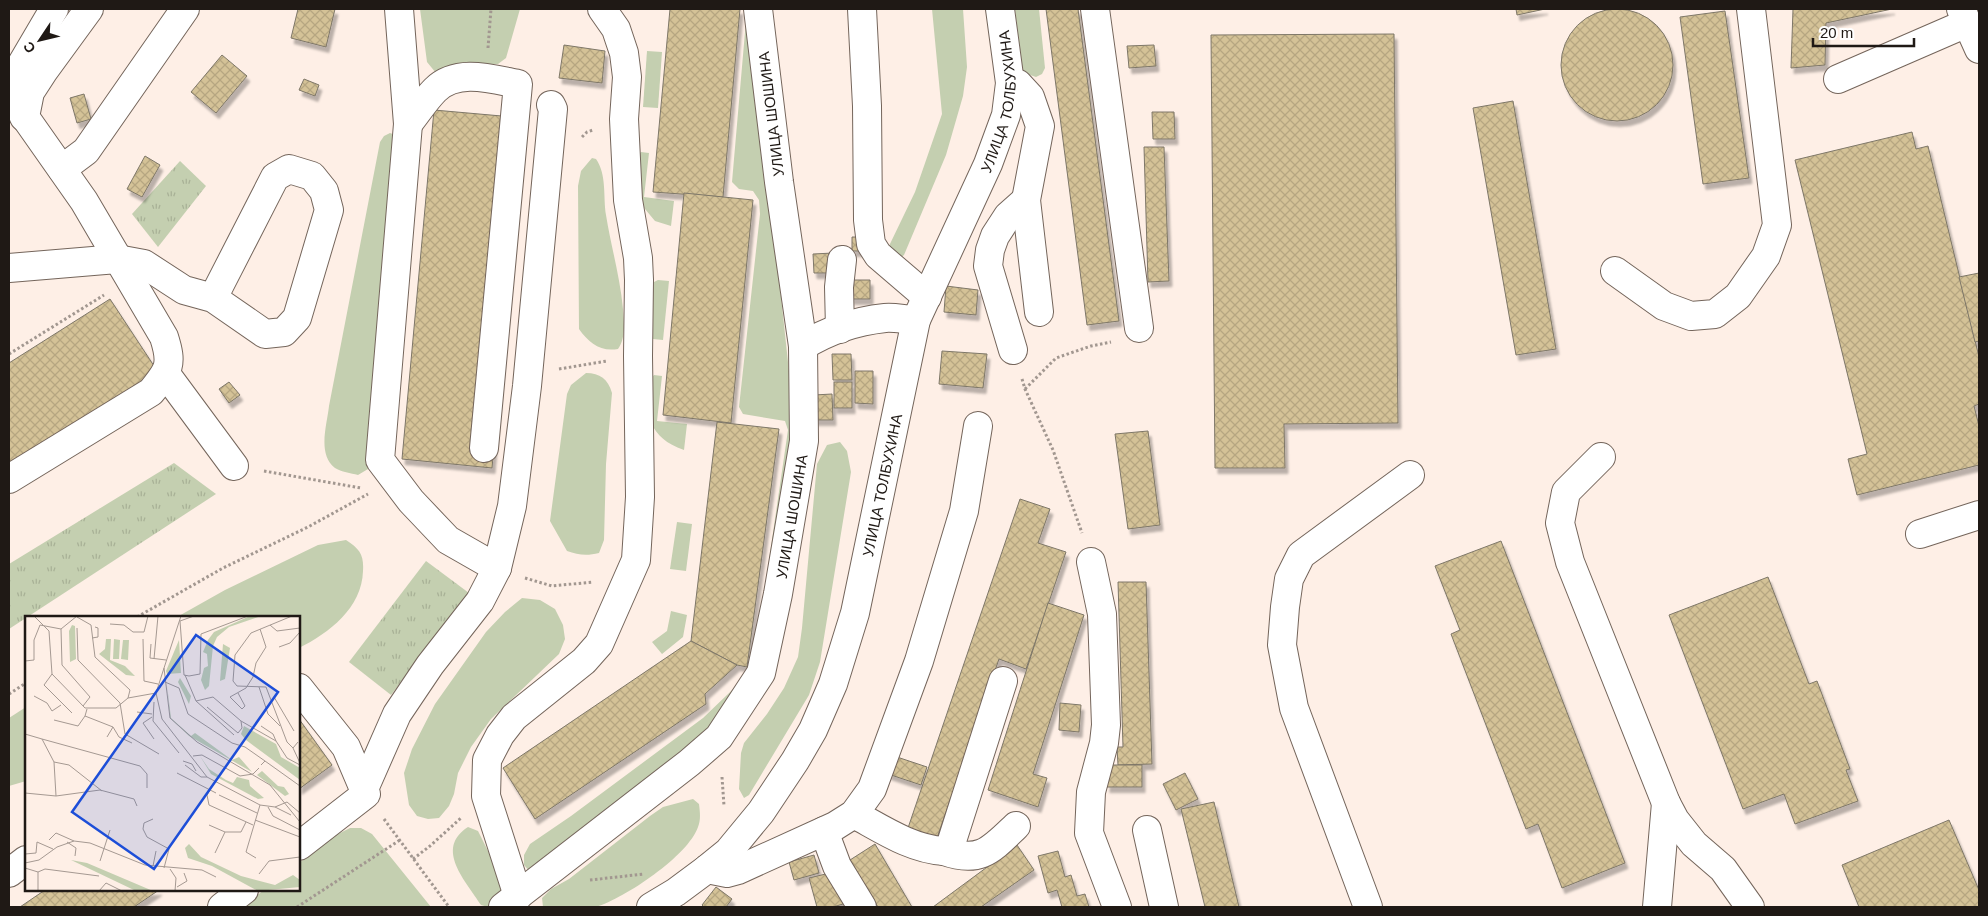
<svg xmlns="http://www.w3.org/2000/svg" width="1988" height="916" font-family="Helvetica,sans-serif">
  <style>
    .grass { fill: #c4cfb0 }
    .park { fill: url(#park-tufts) }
    .building { fill: url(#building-cross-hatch); stroke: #7e7768; filter: url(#shadow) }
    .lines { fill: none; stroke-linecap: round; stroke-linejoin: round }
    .minor-casing { stroke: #74655b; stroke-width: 30 }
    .path { stroke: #a29790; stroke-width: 3; stroke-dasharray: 2.5 2.5; stroke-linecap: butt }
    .minor { stroke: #fff; stroke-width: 28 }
    .labels { text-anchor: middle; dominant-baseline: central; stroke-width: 4; stroke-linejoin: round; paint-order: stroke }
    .street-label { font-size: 15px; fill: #1f1915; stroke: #fff }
    .inset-road { fill: none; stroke: #a59992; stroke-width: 1 }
    .view { fill: #1d4ed8; fill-opacity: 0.15; stroke: #1d4ed8; stroke-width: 2.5 }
    .inset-edge { fill: none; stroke: #1f1915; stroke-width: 2.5 }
  </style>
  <defs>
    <pattern id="park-tufts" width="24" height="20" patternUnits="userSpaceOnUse" patternTransform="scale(1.25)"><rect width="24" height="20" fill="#c4cfb0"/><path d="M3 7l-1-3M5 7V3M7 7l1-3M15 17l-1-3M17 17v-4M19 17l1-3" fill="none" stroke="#a8b196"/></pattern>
    <pattern id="building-cross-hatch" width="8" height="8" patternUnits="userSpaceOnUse" patternTransform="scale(1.25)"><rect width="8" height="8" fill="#d4c297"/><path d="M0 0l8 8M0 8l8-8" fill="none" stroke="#b6a681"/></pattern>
    <filter id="shadow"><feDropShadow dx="3" dy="5.5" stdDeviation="1" flood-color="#0004"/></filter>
  </defs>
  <rect width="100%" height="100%" fill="#feefe6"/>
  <g class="grass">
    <path d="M420 9H520L506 58 498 64H465L436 73 427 62Z"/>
    <path d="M747 9 771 203 796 437 757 672 712 734 531 873 524 865V855L530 844 571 816 703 718 753 670 788 430 785 421 743 414 739 407 760 214 759 200 753 191 739 189 732 182Z"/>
    <path d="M932 9H963L967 67 963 96 946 155 904 255 899 259 890 254 889 246 915 192 942 114Z"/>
    <path d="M1015 9H1039L1045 68 1042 74 1036 77 1027 74 1022 70Z"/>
    <path d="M647 51 662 52 658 108 643 107Z"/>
    <path d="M390 133 398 136 373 462 368 469 358 475C351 473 341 472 335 468 317 454 327 425 329 406L380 142 384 136Z"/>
    <path d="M641 152 649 153 644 197 674 201 671 226 655 221 645 209 635 194 634 160Z"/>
    <path d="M592 158 596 159C607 175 603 196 606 215 611 246 620 277 623 309 624 322 626 338 618 349 600 352 589 343 579 329L578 186 581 171Z"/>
    <path d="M658 280 669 281 663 340 653 339 649 331 653 287 654 282Z"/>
    <path d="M586 373C600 373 608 379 612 393L606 464 604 540 599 553C587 556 578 555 567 551L550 521 567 394 571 385Z"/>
    <path d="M654 375 662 376 657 421 687 424 684 450C648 437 648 417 646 384Z"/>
    <path d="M840 442 847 451 851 472 820 662 809 695 749 795 744 798 739 789 741 753 744 743 767 714 784 688 798 657 802 628 817 464 827 445Z"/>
    <path d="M677 522 692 524 686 571 670 569Z"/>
    <path d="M346 540C360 549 364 555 363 571 362 608 329 633 299 648V617H177L225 590 318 545Z"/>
    <path d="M522 598 540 600 555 609 563 625 565 639 559 654 491 719 471 747 458 773 454 794 449 806 439 818 428 819 417 816 409 805 404 773 412 749 435 704 486 632 505 612Z"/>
    <path d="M671 611 687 615 683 637 662 654 652 642 667 631Z"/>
    <path d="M26 707V781L9 786V718Z"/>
    <path d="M693 799 699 804C700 812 701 820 698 827 688 856 625 898 596 907 585 910 556 907 543 907L542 898 551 889 569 879 650 816 663 807Z"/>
    <path d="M468 827 478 831 507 889 496 904 488 907 481 905C466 881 434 849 468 827Z"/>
    <path d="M350 828H361L372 834 431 907H242L264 890H299V863L330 838Z"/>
  </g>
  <g class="park">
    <path d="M180 161 206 186 158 247 132 214Z"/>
    <path d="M174 463 216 494 9 629V564Z"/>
    <path d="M426 561 469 593 391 695 349 662Z"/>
  </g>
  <g class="building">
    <circle cx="1617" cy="65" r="56"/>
    <path d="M298 9H335L326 47 291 38Z"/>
    <path d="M670 9H740L723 197 653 192Z"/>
    <path d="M1046 9H1078L1119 321 1087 325Z"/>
    <path d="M1516 9H1545L1517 15Z"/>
    <path d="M1793 9H1892L1826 23 1825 65 1791 68Z"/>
    <path d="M1725 11 1749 178 1703 184 1680 17Z"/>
    <path d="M1394 34 1398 423 1284 424 1285 468H1215L1211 35Z"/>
    <path d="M564 45 605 51 602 83 559 78Z"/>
    <path d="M1154 45 1156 66 1129 68 1127 46Z"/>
    <path d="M222 55 247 76 216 113 191 92Z"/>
    <path d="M304 79 319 85 315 96 299 90Z"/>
    <path d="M84 94 91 119 77 123 70 98Z"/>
    <path d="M1513 101 1556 349 1516 355 1473 108Z"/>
    <path d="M434 110 524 118 492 468 402 459Z"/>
    <path d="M1152 112H1174L1175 139H1153Z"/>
    <path d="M1912 132 1916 149 1928 146 1979 357V404L1974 406 1979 426V465L1857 495 1848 459 1867 454 1795 160Z"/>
    <path d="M1144 147H1164L1169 281 1148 282Z"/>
    <path d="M145 156 160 165 142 197 127 189Z"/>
    <path d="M684 193 753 200 731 423 663 415Z"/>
    <path d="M852 237H866L867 251H852Z"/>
    <path d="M833 253 834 273H814L813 254Z"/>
    <path d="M1979 273V341L1975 342 1959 277Z"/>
    <path d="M850 280H870V299H851Z"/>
    <path d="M946 286 978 290 976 315 944 312Z"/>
    <path d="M110 299 158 372 9 464V363Z"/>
    <path d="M942 351 987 354 983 388 939 384Z"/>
    <path d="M832 354H851L852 380H833Z"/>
    <path d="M855 371H873V404L855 403Z"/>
    <path d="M229 382 240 395 229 403 219 389Z"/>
    <rect x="834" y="382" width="18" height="26"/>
    <path d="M832 394 833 420H814V395Z"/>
    <path d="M717 422 779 429 747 667 737 665 691 641Z"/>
    <path d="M1148 431 1160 525 1128 529 1115 434Z"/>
    <path d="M1020 499 1050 509 1038 543 1066 552 1026 669 999 659 937 838 908 828Z"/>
    <path d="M1501 541 1625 863 1562 888 1538 824 1526 829 1451 634 1460 630 1435 566Z"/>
    <path d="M1768 577 1809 684 1817 681 1850 769 1846 770 1858 801 1795 824 1784 794 1743 809 1669 615Z"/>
    <path d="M1118 582H1146L1152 764 1118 765 1117 747H1123Z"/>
    <path d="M1048 603 1084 615 1033 774 1047 778 1038 807 988 790Z"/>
    <path d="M691 641 737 665 705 694 706 704 535 819 503 768Z"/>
    <path d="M1060 703 1081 705 1079 732 1059 730Z"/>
    <path d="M299 719 332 765 299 789Z"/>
    <path d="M894 756 927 767 921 785 888 774Z"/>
    <rect x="1107" y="765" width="35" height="22"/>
    <path d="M1185 773 1198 799 1176 810 1163 784Z"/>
    <path d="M1214 802 1239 907H1205L1181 809Z"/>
    <path d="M1949 820 1979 890V907H1859L1842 865Z"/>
    <path d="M875 844 912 907H878L850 860Z"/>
    <path d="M1017 845 1034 870 981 907H933Z"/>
    <path d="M1058 851 1065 877 1071 875 1077 896 1085 894 1089 907H1062L1057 890 1048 893 1038 856Z"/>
    <path d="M814 855 819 873 794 880 789 862Z"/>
    <path d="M834 872 843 904 833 907H817L809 878Z"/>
    <path d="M716 887 732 899 726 907H704L702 905Z"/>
    <path d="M45 890H159L134 907H20Z"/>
  </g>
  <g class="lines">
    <g class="minor-casing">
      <g id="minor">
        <path d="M399 9 408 124 380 460 411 501 448 540 497 568"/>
        <path d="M862 9 867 106 868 220 871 244 878 255 927 297"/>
        <path d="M1095 9 1139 328"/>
        <path d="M1961 9 1979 49"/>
        <path d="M1838 79 1967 23"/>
        <path d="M1010 83 1018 84 1030 97 1040 126 1026 200 1039 312"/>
        <path d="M24 117 15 96 14 77 54 9"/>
        <path d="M408 124C417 113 425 100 435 90 457 68 492 79 518 84L484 448"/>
        <path d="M62 169 86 151 185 9"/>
        <path d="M9 268 117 259 144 264 184 290 213 298 265 334 284 332 297 318 329 210 324 191 312 176 289 169 275 177 213 298"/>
        <path d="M1615 271 1664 306 1691 316 1715 314 1738 296 1766 256 1777 225 1751 9"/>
        <path d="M840 329 839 287 842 260"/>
        <path d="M803 346C827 331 857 321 885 318 895 317 906 320 916 320"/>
        <path d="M1013 350 988 266 990 250 995 236 1008 216 1026 200"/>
        <path d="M166 374 234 466"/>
        <path d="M1601 457 1566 492 1560 523 1570 562 1666 803 1675 820 1694 844 1723 869 1750 907"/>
        <path d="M9 479 151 392C169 370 173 365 164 337L84 201 25 117 30 92 43 72 89 9"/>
        <path d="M1920 534 1979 515"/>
        <path d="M1091 562 1102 614 1106 725 1104 743 1091 792 1089 833 1117 907"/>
        <path d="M299 688 346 747 366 794 299 846"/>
        <path d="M364 789 397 714 430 665 480 601 497 568 512 506 527 386 553 109 551 105"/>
        <path d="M854 814C882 829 911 849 944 851L951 844 1003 681"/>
        <path d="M1147 830 1164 907"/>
        <path d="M824 831 837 866 862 907"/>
        <path d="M944 851C980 864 991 850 1016 826"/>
        <path d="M707 869 727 873 738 870 835 826 854 814 872 789 919 661 964 511 978 426"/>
        <path d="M9 873 26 860"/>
        <path d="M518 896 486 796 487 760 500 735 514 717 584 661 599 644 636 560 640 497 638 356 639 280 638 258 628 200 624 119 627 77 624 53 616 29 602 9"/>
        <path d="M222 907 244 890"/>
        <path id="s1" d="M503 907 689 763 719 737 761 673 778 594 804 441 803 346 779 182 758 9"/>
        <path id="s2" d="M651 907 676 892 707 869 728 852 761 812 795 761 813 730 833 684 855 613 916 320 988 164 1006 115 1010 83 1000 9"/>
        <path d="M1368 907 1294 708 1282 645 1285 607 1289 579 1301 555 1410 475"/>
        <path d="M1657 907 1666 803"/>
      </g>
    </g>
    <g class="path">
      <path d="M488 48 491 9"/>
      <path d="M582 137 587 132 593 130"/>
      <path d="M9 354 104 295"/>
      <path d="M559 369 607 361"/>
      <path d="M1022 379 1025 389 1053 450 1082 533"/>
      <path d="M1025 389 1056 358 1091 346 1111 342"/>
      <path d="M264 471 361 488"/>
      <path d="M525 578 552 586 593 582"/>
      <path d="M137 617 223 568 308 527 368 494"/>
      <path d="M9 694 26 683"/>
      <path d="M722 777 724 806"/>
      <path d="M384 819 449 907"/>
      <path d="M413 859 430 846 461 818"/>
      <path d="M590 880 644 874"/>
      <path d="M297 907 400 840"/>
    </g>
    <use href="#minor" class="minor"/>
  </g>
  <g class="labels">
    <g class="street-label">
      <text stroke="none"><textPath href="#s2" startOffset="904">УЛИЦА ТОЛБУХИНА</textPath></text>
      <text transform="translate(771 114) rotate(-97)">УЛИЦА ШОШИНА</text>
      <text stroke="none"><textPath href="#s2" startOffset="499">УЛИЦА ТОЛБУХИНА</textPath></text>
      <text stroke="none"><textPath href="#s1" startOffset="511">УЛИЦА ШОШИНА</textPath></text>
    </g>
  </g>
  <g transform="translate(25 616)">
    <rect width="275" height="275" fill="#feefe6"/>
    <path d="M225 0H236L204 11 192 21 188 30 184 70 180 74 176 64 179 52 183 50 182 38 178 36 183 24 189 16ZM47 9 50 10 51 43 45 46 44 15ZM81 23H86L85 44 100 50 110 60 101 59 74 38 80 33ZM154 24 156 57 142 58 141 55ZM155 62 166 80 164 88 153 66ZM142 69 146 102 166 120 170 117 207 144 214 141 227 156 164 120 145 102ZM219 110 251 128 256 141 275 152V164L221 124 216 118ZM175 140 184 153 201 164 208 167 212 161 224 164 225 170 239 182 233 183 186 158ZM237 155 253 170 259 171 264 178 260 180 232 159Z" fill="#c4cfb0"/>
    <path d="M164 228 176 241 216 260 250 269 268 259 275 264V271L233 275 187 250 163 242 160 232ZM46 244 62 247 128 275H111Z" fill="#c4cfb0"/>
    <path d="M89 23 95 24 94 43H88ZM98 24H104L103 44 96 43ZM198 28 205 32 200 63 195 65Z" fill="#c4cfb0"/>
    <path class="inset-road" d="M9 0 24 15 27 58 60 92H91L103 82 131 77 139 52 145 102 172 126 245 169 275 206M52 0 36 13 37 49 65 81 58 90M169 0 155 5 159 59 164 60 175 58 176 18 223 0M267 0 226 17 210 39 208 65 212 70 241 71 262 126 268 132 273 126M52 1 66 9 70 41 105 74 103 82M85 8 99 9 108 16H119L123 0M245 9 252 15 275 12M52 12 53 44 95 87 100 118 134 138M67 22 73 21V12L70 11M118 23 119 65 133 68M126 28 125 42 141 44M254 31 265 27 275 16M129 43 133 0M0 45 9 44V24L15 9 36 13M139 52 156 0M27 58 19 69 47 97M160 59 171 85 209 119M140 66 154 72 163 98 207 127 220 131 240 145 236 149M234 71 243 98 255 110M131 77 137 103 182 161 235 189 250 191 262 186 275 197M213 77 220 90 217 93 205 81 221 72 228 61 231 47 241 31 235 13M9 80 22 87 27 95 36 89M249 81 269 115M171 85 188 81 216 105 251 125 262 142 275 149M129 86 128 105 154 137M182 91 213 117 217 112 216 105M62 93 60 100 88 111 82 121M112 96 127 98M127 101 118 107 129 123M29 104 53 110 60 100M236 110 248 118 251 125M88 111 94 121 107 127M0 118 17 123M268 132 275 147M168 140 177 139 215 160 228 158 234 152M158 145 167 148 171 155M240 145 275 170M29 146 44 149 77 175M160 149 176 161H182M152 157 191 177M185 174 182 179 184 189 228 209M0 177 31 180 75 174 109 183 112 190M194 179 232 197M31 180 29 146 17 123 115 150 122 158V172M243 191 248 200 275 214M250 191 266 199M128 203 119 207 118 213 122 221 144 233 139 252M230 204 275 221M184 209 200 216H216L221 206M24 224 31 217 49 225M42 226 51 232 50 240M190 237 200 216M0 238 11 237 12 226 28 233M231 242 221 236 235 189M75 245 85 214M0 247 14 244 32 231 49 225 65 227 120 249 177 254 191 261M128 250 131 235M0 252 13 256V275M145 253 151 262 150 275M13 256 20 253 74 260M234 258 244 245 275 241M152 271 162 265 159 257M74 275 81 267 97 275"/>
    <path class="view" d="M171 19 253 76 129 253 47 196Z"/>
    <rect width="275" height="275" class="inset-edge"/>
  </g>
  <rect width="1988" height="916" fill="none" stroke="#1f1915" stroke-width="20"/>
  <g transform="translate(40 40) rotate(235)" stroke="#ffffff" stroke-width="4" paint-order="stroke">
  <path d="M0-4L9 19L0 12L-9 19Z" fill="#1f1915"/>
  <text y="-8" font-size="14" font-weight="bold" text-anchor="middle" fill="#1f1915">С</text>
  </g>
  <path d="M1813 38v8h101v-8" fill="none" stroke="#1f1915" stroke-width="2.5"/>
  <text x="1820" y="38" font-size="15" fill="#1f1915" stroke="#ffffff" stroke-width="4" paint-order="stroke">20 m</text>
</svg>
